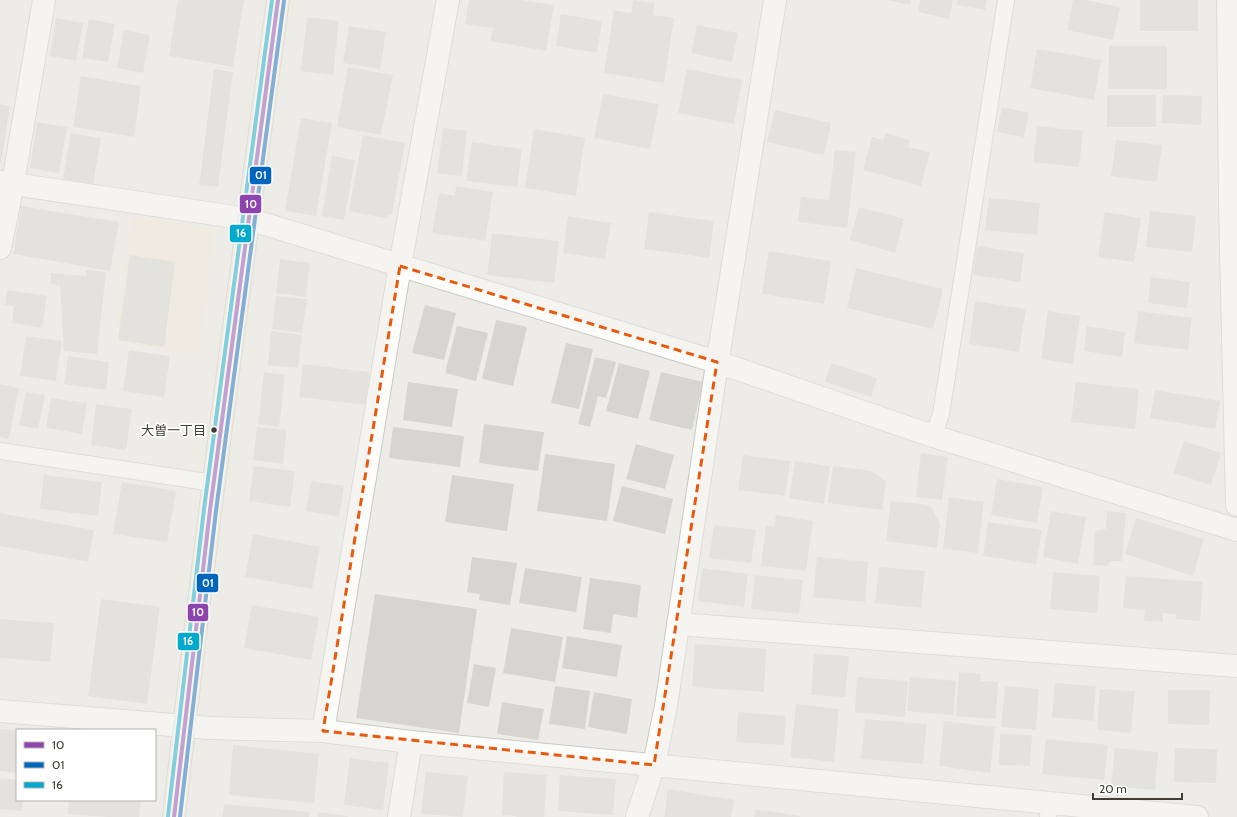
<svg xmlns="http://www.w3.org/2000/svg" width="1237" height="817" font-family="Cabin,'Noto Sans JP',sans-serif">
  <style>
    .commercial { fill: #f0e8da }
    .building { fill: #d7d5d0 }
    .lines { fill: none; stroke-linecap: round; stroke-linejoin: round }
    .service-casing { stroke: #cac8c3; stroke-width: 18 }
    .minor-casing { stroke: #cac8c3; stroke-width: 24 }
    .tertiary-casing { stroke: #cac8c3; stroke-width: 24 }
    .primary-casing { stroke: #cfc8b6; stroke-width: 24 }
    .service { stroke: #fcfcfb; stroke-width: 16 }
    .minor { stroke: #fcfcfb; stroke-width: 22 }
    .tertiary { stroke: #fcfcfb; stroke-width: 22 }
    .primary { stroke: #efece3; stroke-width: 22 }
    .bus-1-casing { stroke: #fff; stroke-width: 7 }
    .bus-2-casing { stroke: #fff; stroke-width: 7 }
    .bus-3-casing { stroke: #fff; stroke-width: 7 }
    .bus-1 { stroke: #8e44ad; stroke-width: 4 }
    .bus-2 { stroke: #0065bd; stroke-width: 4 }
    .bus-3 { stroke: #00a9ce; stroke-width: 4 }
    .marked { fill: none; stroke: #e8590c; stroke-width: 3; stroke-dasharray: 8 5; stroke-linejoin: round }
    .bus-dot { fill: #423d34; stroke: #fff; stroke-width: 1.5 }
    .labels { text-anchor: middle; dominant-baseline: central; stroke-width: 3.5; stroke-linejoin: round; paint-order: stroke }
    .bus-label { font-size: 13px; fill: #423d34; stroke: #fff; text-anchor: end }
    .line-badge { stroke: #fff; stroke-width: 1.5 }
    .badge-label { font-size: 11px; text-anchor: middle; font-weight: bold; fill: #fff }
  </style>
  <rect width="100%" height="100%" fill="#eeece7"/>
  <path class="commercial" d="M133 217 214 230 199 356 114 341Z"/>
  <g class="building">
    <path d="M178 0H244L233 67 169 56Z"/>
    <path d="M469 0H522L554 5 546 51 490 41 493 28 465 24Z"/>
    <path d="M633 0 655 3 653 15 674 18 664 83 604 73 614 10 631 13Z"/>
    <path d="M888 0H911L910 5Z"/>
    <path d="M920 0H953L949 19 918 12Z"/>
    <path d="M958 0H987L985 10 957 5Z"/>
    <path d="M1073 0H1085L1120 7 1113 40 1067 30Z"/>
    <rect x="1140" y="0" width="58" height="31"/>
    <path d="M561 14 602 21 597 53 556 46Z"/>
    <path d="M307 17 339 21 333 75 301 71Z"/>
    <path d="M56 18 83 23 76 61 50 56Z"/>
    <path d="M89 19 115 24 108 62 82 58Z"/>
    <path d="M697 25 738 33 732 62 691 53Z"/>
    <path d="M349 26 386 32 380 69 343 63Z"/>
    <path d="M124 30 150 35 143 73 117 68Z"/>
    <path d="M1109 46H1167V89H1108Z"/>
    <path d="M1037 49 1101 60 1094 100 1030 88Z"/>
    <path d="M348 67 393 75 381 135 337 127Z"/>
    <path d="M214 69 233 72 218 187 199 185Z"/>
    <path d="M687 69 742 80 734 124 678 113Z"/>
    <path d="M81 76 141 86 134 137 73 127Z"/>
    <path d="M603 94 659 104 650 149 594 138Z"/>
    <rect x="1107" y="95" width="49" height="32"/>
    <path d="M1163 95 1202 96 1201 125 1162 123Z"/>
    <path d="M0 104 10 106 1 162H0Z"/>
    <path d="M1002 107 1029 113 1024 137 997 132Z"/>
    <path d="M775 110 831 123 824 155 767 142Z"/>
    <path d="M301 118 332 123 316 216 285 211Z"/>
    <path d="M37 122 67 127 59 173 30 168Z"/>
    <path d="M1037 126 1083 131 1079 167 1033 162Z"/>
    <path d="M443 128 467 131 462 176 437 173Z"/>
    <path d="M534 129 585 138 576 196 525 188Z"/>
    <path d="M71 133 101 138 93 184 63 179Z"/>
    <path d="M886 133 910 140 908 147 930 152 921 186 863 170 872 137 883 140Z"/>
    <path d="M363 135 405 143 392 214 383 218 349 211Z"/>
    <path d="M1116 140 1162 145 1157 182 1111 176Z"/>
    <path d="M472 142 522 149 517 187 466 181Z"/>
    <path d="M835 150 856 152 847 228 798 222 801 197 829 200Z"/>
    <path d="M332 156 355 160 344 220 322 216Z"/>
    <path d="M456 186 493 192 485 241 432 233 439 193 455 196Z"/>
    <path d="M989 198 1040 203 1037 235 985 230Z"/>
    <path d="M21 206 119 222 110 271 13 254Z"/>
    <path d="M859 207 904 219 895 253 850 240Z"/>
    <path d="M1150 211 1196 216 1192 252 1146 247Z"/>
    <path d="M649 212 714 221 709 258 644 249Z"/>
    <path d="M1105 212 1141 218 1134 262 1098 257Z"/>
    <path d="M568 216 611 223 605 259 563 253Z"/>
    <path d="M492 233 559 241 554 283 487 275Z"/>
    <path d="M977 246 1024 253 1020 282 973 275Z"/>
    <path d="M769 251 831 261 824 304 762 294Z"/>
    <path d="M130 255 175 262 164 347 118 340Z"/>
    <path d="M280 259 310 263 306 297 276 293Z"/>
    <path d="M856 268 943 289 933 329 847 308Z"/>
    <path d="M86 270 106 272 97 354 64 351 60 285 51 284V273L86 276Z"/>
    <path d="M1151 277 1190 282 1187 308 1148 303Z"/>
    <path d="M7 290 47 296 42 328 12 323 14 306 5 305Z"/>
    <path d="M276 296 307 299 302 333 272 329Z"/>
    <path d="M975 301 1026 309 1019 352 969 344Z"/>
    <path d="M425 305 456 313 444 360 412 353Z"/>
    <path d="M1048 311 1080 316 1073 364 1041 359Z"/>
    <path d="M1138 311 1192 318 1188 350 1134 343Z"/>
    <path d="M496 320 527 327 513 386 482 379Z"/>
    <path d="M457 326 488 333 476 381 445 373Z"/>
    <path d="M1087 326 1125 332 1122 357 1084 351Z"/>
    <path d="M271 331 302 335 298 368 268 365Z"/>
    <path d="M26 336 62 341 56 381 20 376Z"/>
    <path d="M566 343 593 349 579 409 551 403Z"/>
    <path d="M129 350 170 356 164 397 123 391Z"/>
    <path d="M68 356 109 362 106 390 64 384Z"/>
    <path d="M595 357 616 362 606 398 598 396 590 427 578 424Z"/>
    <path d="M619 363 650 371 638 419 606 411Z"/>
    <path d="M831 363 877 378 871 397 825 382Z"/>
    <path d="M303 364 369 372 366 405 299 397Z"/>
    <path d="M264 372 285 375 279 427 258 424Z"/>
    <path d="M661 372 703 382 692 430 649 420Z"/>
    <path d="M408 382 458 389 452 427 403 420Z"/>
    <path d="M1076 382 1139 389 1135 429 1071 422Z"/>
    <path d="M0 384 19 388 9 439 0 437Z"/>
    <path d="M1155 390 1220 401 1215 429 1150 418Z"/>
    <path d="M26 392 45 395 38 429 19 425Z"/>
    <path d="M51 398 87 403 82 434 46 428Z"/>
    <path d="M96 404 132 409 126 450 91 445Z"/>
    <path d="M484 424 544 432 538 471 479 463Z"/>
    <path d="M257 427 287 430 283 464 253 460Z"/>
    <path d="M393 427 464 436 460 467 389 458Z"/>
    <path d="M1184 441 1221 453 1211 485 1173 473Z"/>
    <path d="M636 444 674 455 665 489 626 479Z"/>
    <path d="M921 453 948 457 942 500 916 497Z"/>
    <path d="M545 454 615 464 607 521 537 511Z"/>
    <path d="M743 455 790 461 785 496 738 490Z"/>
    <path d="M795 461 830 466 824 504 789 498Z"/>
    <path d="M254 466 295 471 290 507 249 501Z"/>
    <path d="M833 466 872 471 886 482 882 510 828 503Z"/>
    <path d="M44 475 102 482 98 516 40 509Z"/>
    <path d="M452 475 514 484 507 531 445 522Z"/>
    <path d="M997 479 1043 487 1037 523 991 515Z"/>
    <path d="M311 481 344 486 339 517 306 511Z"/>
    <path d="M122 482 176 491 167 542 113 534Z"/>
    <path d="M622 486 673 499 665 534 613 521Z"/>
    <path d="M949 497 984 502 978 553 943 549Z"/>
    <path d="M891 501 930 505 940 524 937 548 886 541Z"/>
    <path d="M1051 511 1086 517 1078 564 1043 557Z"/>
    <path d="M1107 511 1126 513 1122 561H1111L1107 566 1093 565 1095 531 1106 529Z"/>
    <path d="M0 513 94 530 88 562 0 546Z"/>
    <path d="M776 515 813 521 806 571 761 566 766 526 774 527Z"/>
    <path d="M1136 518 1204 539 1193 576 1125 554Z"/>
    <path d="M988 522 1042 530 1036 564 983 556Z"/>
    <path d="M714 525 756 530 751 563 709 558Z"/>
    <path d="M253 534 320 547 312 589 245 577Z"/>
    <path d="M472 557 517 563 510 605 479 600 480 594 467 592Z"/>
    <path d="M817 557 868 562 865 602 813 597Z"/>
    <path d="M879 567 925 571 921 608 875 603Z"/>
    <path d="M525 568 582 577 576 612 519 603Z"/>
    <path d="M702 568 748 574 744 607 698 601Z"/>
    <path d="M1053 572 1100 576 1097 613 1050 609Z"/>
    <path d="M755 575 803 580 799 614 751 609Z"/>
    <path d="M1126 576 1203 582 1200 621 1176 619V614L1163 613V622L1144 621 1145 610 1123 608Z"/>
    <path d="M590 578 641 585 637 618 613 614 611 633 583 629Z"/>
    <path d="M375 594 477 609 459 733 356 718Z"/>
    <path d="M101 599 160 607 147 704 88 696Z"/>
    <path d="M252 605 319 617 311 660 244 648Z"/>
    <path d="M0 619 54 623 50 662 0 658Z"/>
    <path d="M511 628 563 637 555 682 503 673Z"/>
    <path d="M567 636 622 645 617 677 562 668Z"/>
    <path d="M695 644 766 649 764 692 692 687Z"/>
    <path d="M814 654 849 656 845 697 811 695Z"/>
    <path d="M474 664 496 668 489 707 467 703Z"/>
    <path d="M959 672 981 674 980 681 998 682 996 719 956 716Z"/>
    <path d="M857 677 908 681 905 717 855 712Z"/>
    <path d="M910 677 956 681 953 715 907 711Z"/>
    <path d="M1055 683 1096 686 1093 721 1052 717Z"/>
    <path d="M555 686 590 691 585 729 549 724Z"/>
    <path d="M1005 686 1039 689 1036 730 1001 727Z"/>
    <path d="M1100 689 1135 691 1131 733 1097 730Z"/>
    <path d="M1168 690H1210L1209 725 1168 724Z"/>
    <path d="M594 692 632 699 627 734 588 727Z"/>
    <path d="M502 702 544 709 538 740 497 734Z"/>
    <path d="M796 704 839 709 834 762 790 757Z"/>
    <path d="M738 712 786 716 784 745 736 742Z"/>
    <path d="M865 719 927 724 923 764 861 759Z"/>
    <path d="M944 721 995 727 990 773 939 766Z"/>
    <path d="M0 729 17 731V773L0 771Z"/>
    <path d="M1000 734 1032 735 1030 766 999 765Z"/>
    <path d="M1046 739 1108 745 1104 780 1042 774Z"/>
    <path d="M233 745 319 754 314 803 229 795Z"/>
    <path d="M1115 748 1158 752 1155 790 1111 786Z"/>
    <path d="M1175 748 1217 749 1216 783 1174 782Z"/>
    <path d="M350 758 389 763 383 810 344 805Z"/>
    <path d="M426 772 468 776 463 817 421 814Z"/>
    <path d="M504 772 547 775 544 817H516V816L502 815Z"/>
    <path d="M560 775 616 779 613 815 558 811Z"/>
    <path d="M0 778 17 780V800H23L22 811 0 809Z"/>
    <path d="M668 789 734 800 731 817H664Z"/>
    <path d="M69 800H141L139 817H107L68 814Z"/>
    <path d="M224 804 309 812V817H222Z"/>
    <path d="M755 809 800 816V817H754Z"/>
    <path d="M318 812 348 816V817H318Z"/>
  </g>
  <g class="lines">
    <g class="service-casing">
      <g id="service">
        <path d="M933 436 941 414 1006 0"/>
        <path d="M0 451 214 483"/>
        <path d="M1048 817 1050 803"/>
      </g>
    </g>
    <g class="minor-casing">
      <g id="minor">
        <path d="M1228 0 1230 205 1237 505"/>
        <path d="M0 248 13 183 44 0"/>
        <path d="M678 624 1237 666"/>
        <path d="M0 711 210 728 323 731 411 742 1197 817"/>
        <path d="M323 731 400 266 448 0"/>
        <path d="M399 817 411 742"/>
        <path d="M637 817 654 765 666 706 714 384 775 0"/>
      </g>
    </g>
    <g class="tertiary-casing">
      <path id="tertiary" d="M0 182 248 219 717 362 933 436 1237 530"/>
    </g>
    <g class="primary-casing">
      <path id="primary" d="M174 817C204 544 241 272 278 0"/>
    </g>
    <use href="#service" class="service"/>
    <use href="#minor" class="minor"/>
    <use href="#tertiary" class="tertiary"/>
    <use href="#primary" class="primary"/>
    <g class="bus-1-casing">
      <path id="bus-1" d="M174 817 210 510 278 0"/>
    </g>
    <g class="bus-2-casing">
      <path id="bus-2" d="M180 817 216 511 284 1"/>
    </g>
    <g class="bus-3-casing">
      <path id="bus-3" d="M168 816 204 509 272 0"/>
    </g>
    <use href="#bus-1" class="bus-1"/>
    <use href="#bus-2" class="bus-2"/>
    <use href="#bus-3" class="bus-3"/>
  </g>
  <path d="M0 0H1237V817H0ZM400 266 717 362 654 765 323 731Z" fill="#eeece7" fill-opacity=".55" fill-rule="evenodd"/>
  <path class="marked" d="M400 266 717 362 654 765 323 731Z"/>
  <circle class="bus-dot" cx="214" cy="430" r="3.5"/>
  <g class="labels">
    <g class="bus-label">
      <text x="206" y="430">大曽一丁目</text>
    </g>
  </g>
  <g class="line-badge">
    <rect x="249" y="166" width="23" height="19" rx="4" fill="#0065bd"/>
    <rect x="239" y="194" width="23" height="20" rx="4" fill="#8e44ad"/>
    <rect x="229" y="224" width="23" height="19" rx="4" fill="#00a9ce"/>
    <rect x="196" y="573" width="23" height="20" rx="4" fill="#0065bd"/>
    <rect x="187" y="603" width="22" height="19" rx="4" fill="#8e44ad"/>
    <rect x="177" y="632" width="23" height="19" rx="4" fill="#00a9ce"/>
  </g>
  <g class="badge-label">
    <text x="261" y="179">01</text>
    <text x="251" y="208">10</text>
    <text x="241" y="237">16</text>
    <text x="208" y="587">01</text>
    <text x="198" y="616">10</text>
    <text x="188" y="645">16</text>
  </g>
  <rect x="16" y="729" width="140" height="72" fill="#ffffff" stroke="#b3b1ae"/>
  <rect x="24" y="742" width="20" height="6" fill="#8e44ad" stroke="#b3b1ae"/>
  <text x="52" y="749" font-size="12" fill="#423d34">10</text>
  <rect x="24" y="762" width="20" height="6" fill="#0065bd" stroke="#b3b1ae"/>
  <text x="52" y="769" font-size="12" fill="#423d34">01</text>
  <rect x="24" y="782" width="20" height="6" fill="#00a9ce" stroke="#b3b1ae"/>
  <text x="52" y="789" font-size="12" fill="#423d34">16</text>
  <path d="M1093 793v6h89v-6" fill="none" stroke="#423d34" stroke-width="2"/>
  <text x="1099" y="793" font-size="12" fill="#423d34" stroke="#ffffff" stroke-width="3" paint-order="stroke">20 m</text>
</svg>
